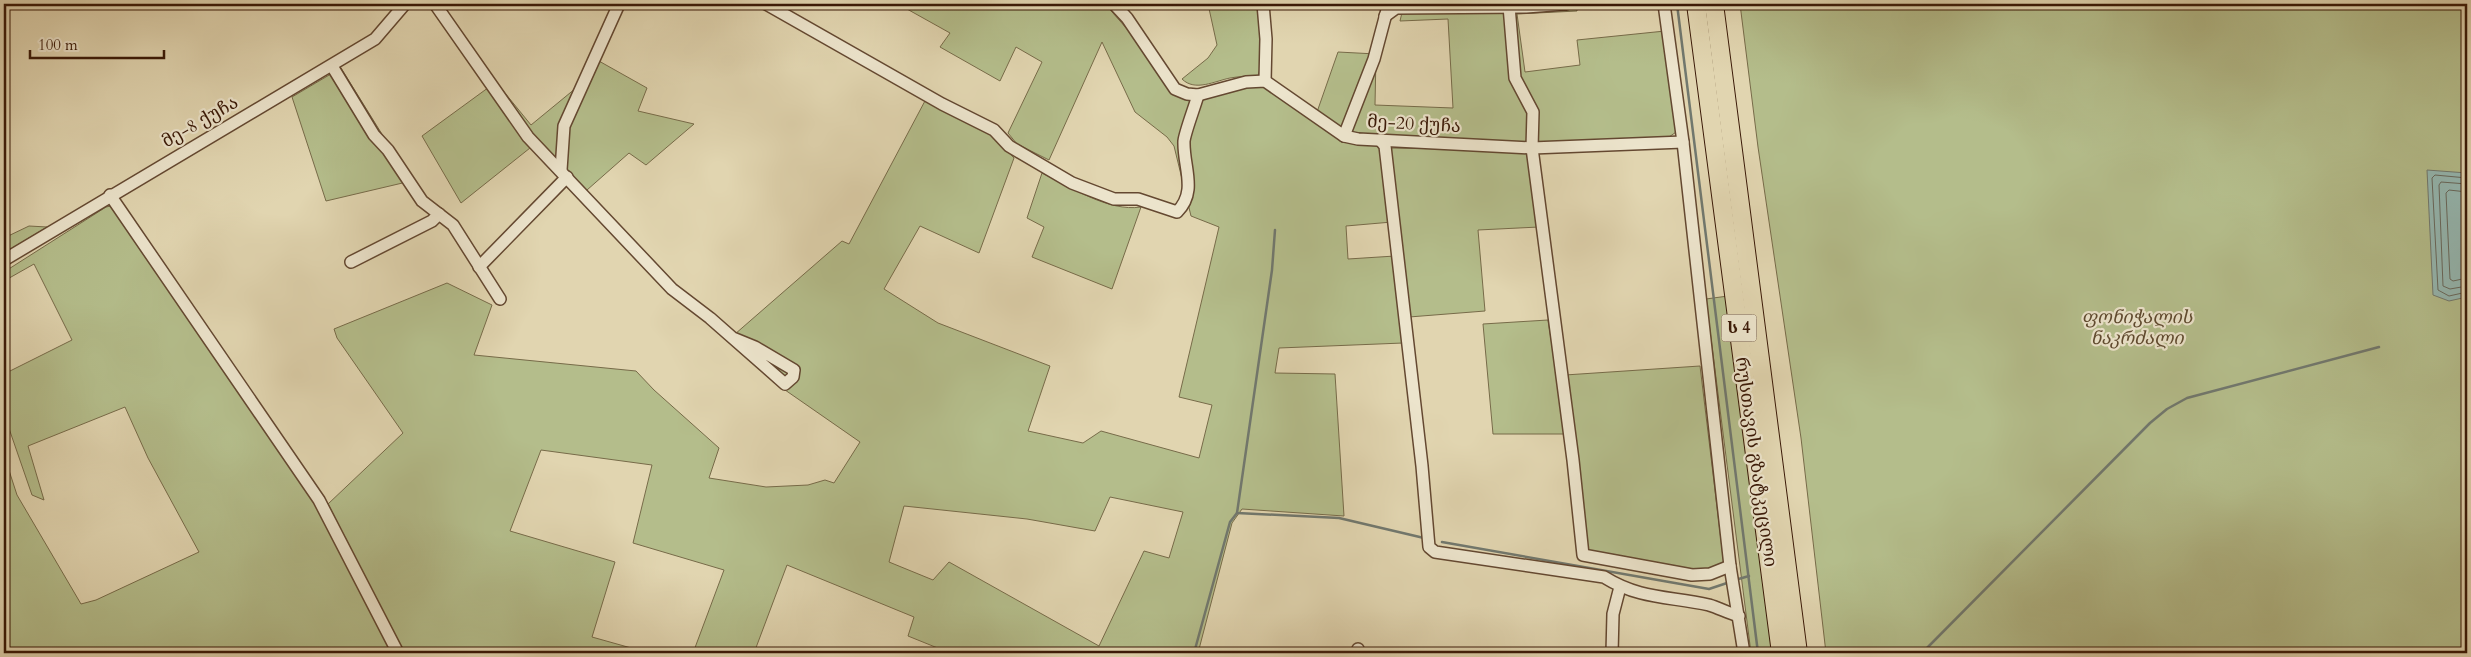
<svg xmlns="http://www.w3.org/2000/svg" width="2471" height="657" font-family="Cardo,'Noto Serif Georgian',serif">
  <style>
    .green { fill: #b4bd8b; stroke: #776b49; fill-rule: evenodd }
    .water { fill: #95b8b2; stroke: #71786e }
    .lines { fill: none; stroke-linecap: round; stroke-linejoin: round }
    .shore { stroke: #68685c; stroke-width: 1 }
    .stream { stroke: #71786e; stroke-width: 2.5 }
    .minor-casing { stroke: #644831; stroke-width: 14 }
    .highway-casing { stroke: #3a1907; stroke-width: 20 }
    .minor { stroke: #ece4cc; stroke-width: 11 }
    .highway { stroke: #e1d5b0; stroke-width: 18 }
    .labels { text-anchor: middle; dominant-baseline: central; stroke-width: 4.5; stroke-linejoin: round; paint-order: stroke }
    .shield { fill: #ece4cc; stroke: #6f5642; stroke-width: 1 }
    .shield-label { font-size: 16px; font-weight: bold; fill: #3a1907 }
    .street-label { font-size: 18px; fill: #3a1907; stroke: #ece4cc }
    .park-label { font-size: 18px; font-style: italic; fill: #5f4a2f; stroke: #ece4cc }
  </style>
  <rect width="100%" height="100%" fill="#e1d5b0"/>
  <filter id="stains"><feTurbulence type="fractalNoise" baseFrequency=".004" numOctaves="4"/><feColorMatrix values="0 0 0 0 .2 0 0 0 0 .09 0 0 0 0 .02 0 0 0 .5 -.17"/></filter>
  <radialGradient id="worn" r=".72"><stop offset=".6" stop-color="#630" stop-opacity="0"/><stop offset="1" stop-color="#630" stop-opacity=".3"/></radialGradient>
  <g class="green">
    <path d="M898 4H1105L1187 97 1241 86 1265 84 1355 144 1382 146 1392 222 1346 226 1348 259 1395 256 1403 343 1279 348 1275 373 1335 374 1344 516 1242 509 1232 523 1198 653H944L945 651 908 636 914 617 787 565 754 653H693L724 570 633 543 652 465 541 450 510 531 615 562 592 637 649 653H404L328 504 403 433 337 338 334 329 447 283 492 305 474 355 636 371 654 390 719 448 709 478 766 487 808 485 825 480 834 483 860 442 775 383 727 341 842 241 849 244 926 99 990 132 1014 158 979 253 920 226 884 289 938 323 1050 366 1028 431 1083 443 1101 431 1199 458 1212 405 1179 397 1219 227 1191 216 1174 146 1167 137 1135 112 1102 42 1049 160 1017 144 1008 133 1042 62 1016 47 1000 81 940 47 950 33ZM1110 497 1183 512 1169 558 1144 551 1099 646 949 562 933 580 889 562 904 506 1027 519 1095 531Z"/>
    <path d="M1208 4H1230L1231 7 1261 6V65L1258 76C1249 77 1239 76 1230 78 1215 81 1195 92 1182 79L1208 58 1217 45Z"/>
    <path d="M1404 4H1577V11L1517 14 1525 72 1580 65 1577 40 1665 31 1679 130 1669 137 1527 146 1396 139 1345 132 1317 112 1338 52 1376 54 1375 105 1453 108 1448 19 1400 21Z"/>
    <path d="M1740 4H2467V653H1826L1801 438 1758 147Z"/>
    <path d="M590 56 647 88 638 111 694 124 646 165 629 153 587 190 566 169 530 148 461 203 422 136 496 82 531 125 576 88Z"/>
    <path d="M341 68 411 181 326 201 292 97Z"/>
    <path d="M1389 148 1528 150 1539 227 1478 230 1485 311 1409 317Z"/>
    <path d="M1042 173C1071 187 1108 212 1141 207L1112 289 1032 257 1044 227 1027 218Z"/>
    <path d="M111 206 315 500 392 653H4V455L17 495 81 604 96 600 199 552 148 458 125 407 28 446 44 500 32 495 4 414V374L72 340 34 264 4 281V272L106 207Z"/>
    <path d="M29 226 47 227 4 253V238Z"/>
    <path d="M1728 296 1776 653H1751L1706 299Z"/>
    <path d="M1548 320 1566 434H1493L1483 324Z"/>
    <path d="M1700 366 1724 565 1697 572 1593 556 1584 547 1565 375Z"/>
  </g>
  <path class="water" d="M2427 170 2467 173V297L2449 301 2433 295Z"/>
  <g class="lines">
    <g class="shore">
      <path d="M2467 178 2435 175 2432 178 2438 290 2449 296 2467 292"/>
      <path d="M2467 184 2441 182 2439 185 2443 286 2450 289 2467 286"/>
      <path d="M2467 192 2449 190 2446 193 2450 279 2453 281 2467 278"/>
    </g>
    <g class="stream">
      <path d="M1677 4 1758 653"/>
      <path d="M1275 230 1272 270 1237 513 1339 518 1424 538"/>
      <path d="M1442 542 1709 589 1730 582"/>
      <path d="M1735 580 1749 576"/>
      <path d="M1194 653 1230 522 1237 513"/>
      <path d="M1922 653 2150 423 2167 409 2187 398 2379 347"/>
    </g>
    <g class="minor-casing">
      <g id="minor">
        <path d="M435 4 528 137 672 289 710 318 785 384 793 377 794 370 755 347 733 338"/>
        <path d="M766 4 942 104 994 130 1009 146 1072 183 1114 199H1138L1177 212C1198 191 1183 167 1184 141 1185 132 1195 106 1198 95"/>
        <path d="M1114 4 1127 18 1175 89 1187 94 1198 95 1246 82 1265 81 1344 136 1358 139 1532 148 1683 142"/>
        <path d="M1263 4 1266 39 1265 81"/>
        <path d="M1664 4 1683 142 1730 566 1744 653"/>
        <path d="M1509 6 1515 78 1533 112 1532 148 1573 460 1583 555 1692 575 1710 574 1730 566"/>
        <path d="M1385 16 1396 8 1526 7 1566 4"/>
        <path d="M332 66 374 135 388 150 422 201 453 225 500 299"/>
        <path d="M1344 136 1374 59 1387 10"/>
        <path d="M1380 140 1385 146 1422 466 1429 547 1435 552 1604 577C1641 600 1670 596 1709 605 1719 608 1728 613 1739 616"/>
        <path d="M561 170 564 126 619 4"/>
        <path d="M110 195 319 500 398 653"/>
        <path d="M4 260 375 39 405 4"/>
        <path d="M351 262 432 221 439 214"/>
        <path d="M479 267 567 177"/>
        <path d="M1358 649V653"/>
        <path d="M1612 653 1613 614 1620 587"/>
      </g>
    </g>
    <g class="highway-casing">
      <g id="highway">
        <path d="M1696 4 1781 653"/>
        <path d="M1714 4 1798 653"/>
      </g>
    </g>
    <use href="#minor" class="minor"/>
    <use href="#highway" class="highway"/>
  </g>
  <g class="labels">
    <rect class="shield" x="1721.5" y="314.5" width="35" height="27" rx="4"/>
    <g class="shield-label">
      <text x="1739" y="328">ს 4</text>
    </g>
    <g class="street-label">
      <text transform="translate(200 122) rotate(-30)">მე-8 ქუჩა</text>
      <text transform="translate(1414 124) rotate(3)">მე-20 ქუჩა</text>
      <text transform="translate(1756 462) rotate(82)">რუსთავის გზატკეცილი</text>
    </g>
    <g class="park-label">
      <text x="2137" y="317">ფონიჭალის<tspan x="2137" dy="21">ნაკრძალი</tspan></text>
    </g>
  </g>
  <rect width="2471" height="657" fill="none" stroke="#e1d5b0" stroke-width="20"/>
  <rect x="5" y="5" width="2461" height="647" fill="none" stroke="#3a1907" stroke-width="2.5"/>
  <rect x="10" y="10" width="2451" height="637" fill="none" stroke="#3a1907"/>
  <path d="M30 50v8h134v-8" fill="none" stroke="#3a1907" stroke-width="2.5"/>
  <text x="38" y="50" font-size="15" fill="#3a1907" stroke="#ece4cc" stroke-width="4" paint-order="stroke">100 m</text>
  <rect width="100%" height="100%" filter="url(#stains)"/>
  <rect width="100%" height="100%" fill="url(#worn)"/>
</svg>
